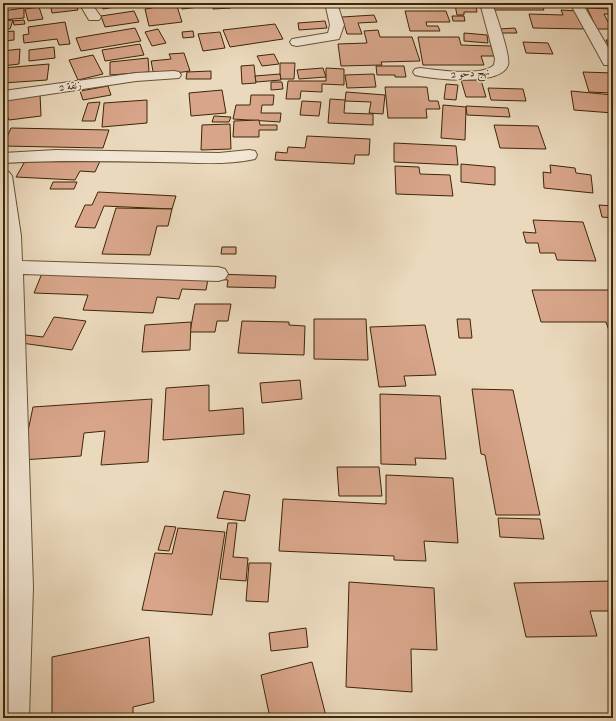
<svg xmlns="http://www.w3.org/2000/svg" width="616" height="721" font-family="'IM FELL French Canon',Amiri,serif">
  <style>
    .building { fill: #d8a58a; stroke: #3d2707 }
    .lines { fill: none; stroke-linecap: round; stroke-linejoin: round }
    .minor-casing { stroke: #685434; stroke-width: 2 }
    .minor { fill: #f2e6d4; fill-rule: evenodd }
    .labels { text-anchor: middle; dominant-baseline: central; stroke-width: 3; stroke-linejoin: round; paint-order: stroke }
    .far-street-label { font-size: 11px; fill: #3d2707; stroke: #f2e6d4 }
  </style>
  <rect width="100%" height="100%" fill="#ebd9bd"/>
  <filter id="stains"><feTurbulence type="fractalNoise" baseFrequency=".005" numOctaves="4"/><feColorMatrix values="0 0 0 0 .2 0 0 0 0 .09 0 0 0 0 .02 0 0 0 .5 -.17"/></filter>
  <radialGradient id="worn" r=".72"><stop offset=".6" stop-color="#630" stop-opacity="0"/><stop offset="1" stop-color="#630" stop-opacity=".3"/></radialGradient>
  <g class="building">
    <path d="M50 3H57V5L76 3 78 10 52 13Z"/>
    <path d="M113 3 115 7 103 9 101 4Z"/>
    <path d="M151 3H176L182 22 149 26 145 9 152 8Z"/>
    <path d="M181 3H207L208 6 182 9Z"/>
    <path d="M212 3H230L231 8 213 9Z"/>
    <path d="M440 3H475L477 12H464V15H457L455 5 441 4Z"/>
    <path d="M489 3H541L544 10H491Z"/>
    <path d="M581 3H611L613 6H583Z"/>
    <path d="M39 7 43 19 28 21 25 9Z"/>
    <path d="M24 8V18L3 20V11Z"/>
    <path d="M587 8 613 9V14H604L608 22H613V29H597Z"/>
    <path d="M561 10 578 11 585 29 533 28 529 14 563 15Z"/>
    <path d="M134 11 139 22 105 27 101 16Z"/>
    <path d="M405 11H446L450 22H426L427 26H438L440 31H410Z"/>
    <path d="M374 15 377 22 358 23 362 34H347L342 17Z"/>
    <path d="M452 16H464L465 21H453Z"/>
    <path d="M13 20 10 29H3V21Z"/>
    <path d="M24 20 25 24 14 25 13 21Z"/>
    <path d="M325 21 327 28 299 30 298 23Z"/>
    <path d="M65 22 70 44 59 45 57 39 24 43 23 35 29 34 28 27Z"/>
    <path d="M275 24 283 39 230 47 223 30Z"/>
    <path d="M135 28 141 41 81 51 76 38Z"/>
    <path d="M515 28 517 33H501L499 29Z"/>
    <path d="M158 29 166 43 152 46 145 32Z"/>
    <path d="M378 30 380 37H412L420 61 381 62 382 65 341 66 338 44 367 43 364 31Z"/>
    <path d="M14 31V40L3 41V32Z"/>
    <path d="M193 31 194 37 183 38 182 32Z"/>
    <path d="M220 32 225 48 203 51 198 34Z"/>
    <path d="M464 33 487 35 488 43 464 41Z"/>
    <path d="M418 37H459L461 45 491 46 494 56H481L484 65H423Z"/>
    <path d="M606 40H613V55Z"/>
    <path d="M523 42 548 43 553 54 526 53Z"/>
    <path d="M140 44 144 55 105 61 102 50Z"/>
    <path d="M54 47 55 58 29 61V50Z"/>
    <path d="M20 49 19 64 3 66V51Z"/>
    <path d="M184 53 190 71 154 76 151 61 171 59 169 54Z"/>
    <path d="M274 54 279 64 262 66 257 56Z"/>
    <path d="M93 55 103 74 78 80 69 60Z"/>
    <path d="M148 58 149 72 110 75V62Z"/>
    <path d="M280 63H295L294 79H280Z"/>
    <path d="M49 64 47 80 3 83V68Z"/>
    <path d="M254 65 256 83 242 84 241 66Z"/>
    <path d="M376 66H404L406 77H395V75H377Z"/>
    <path d="M323 68 326 77 299 79 297 70Z"/>
    <path d="M326 68 344 69V85L322 84V92L301 91 300 99H286L288 81H326Z"/>
    <path d="M211 71V79H186L187 72Z"/>
    <path d="M583 72 613 73V93L589 92Z"/>
    <path d="M280 74 281 80 256 82 255 76Z"/>
    <path d="M374 74 376 87 347 88 345 75Z"/>
    <path d="M461 80H481L486 97H466Z"/>
    <path d="M271 82H282L283 89 271 90Z"/>
    <path d="M446 84 458 85 456 100 444 99Z"/>
    <path d="M108 86 111 95 83 100 80 91Z"/>
    <path d="M385 87H427L429 101H438L440 109H426L427 118H388Z"/>
    <path d="M488 88 523 89 526 101 491 100Z"/>
    <path d="M222 90 226 113 191 116 189 93Z"/>
    <path d="M571 91 613 95V113L574 110Z"/>
    <path d="M346 92 385 95 383 114 369 113 371 102 345 101Z"/>
    <path d="M40 94 41 116 9 120 3 108V99Z"/>
    <path d="M251 95H274L273 105H262L261 113H281L280 122 233 119 236 105H250Z"/>
    <path d="M330 99 345 100 344 113 373 114V125L328 123Z"/>
    <path d="M147 100V123L102 127 104 103Z"/>
    <path d="M302 101 321 102 319 116 300 115Z"/>
    <path d="M100 102 95 121H82L88 103Z"/>
    <path d="M443 105 466 107 465 140 441 138Z"/>
    <path d="M466 106 508 108 510 117 467 115Z"/>
    <path d="M214 116 231 117 229 122H212Z"/>
    <path d="M259 120 260 125H277V130H259V137H233L234 121Z"/>
    <path d="M230 124 231 149 201 150 202 125Z"/>
    <path d="M494 125 538 126 546 149 500 148Z"/>
    <path d="M11 128 109 130 103 148 3 146Z"/>
    <path d="M307 136 370 139 369 155H355L354 164 275 160 276 152 287 153 288 147 305 148Z"/>
    <path d="M394 143 456 146 458 165 394 162Z"/>
    <path d="M28 156 100 161 95 172 80 171 75 180 16 177Z"/>
    <path d="M461 164 495 167V185L461 182Z"/>
    <path d="M550 165 575 168 576 173 591 175 593 193 544 188 543 172 551 173Z"/>
    <path d="M395 166 419 167 420 174 450 175 453 196 396 194Z"/>
    <path d="M53 182H77L74 189H50Z"/>
    <path d="M98 192 176 196 172 209 104 206 95 228 75 227 85 205H92Z"/>
    <path d="M599 205 613 206V218L602 217Z"/>
    <path d="M116 208 172 209 168 226H157L150 255 102 254Z"/>
    <path d="M533 220 583 222 596 261 557 260 555 253H540L538 243H526L523 232 536 233Z"/>
    <path d="M222 247H236V254H221Z"/>
    <path d="M43 271 208 279 206 290 182 289 179 299 157 297 153 313 83 310 88 295 34 293Z"/>
    <path d="M214 274 276 276 275 288 227 287 228 280 213 279Z"/>
    <path d="M532 290H609L613 300V342L606 322H541Z"/>
    <path d="M195 304H231L228 321H217L215 332H190Z"/>
    <path d="M54 317 86 321 72 350 21 343 26 335 43 337Z"/>
    <path d="M314 319H366L368 360 314 359Z"/>
    <path d="M457 319H470L472 338H459Z"/>
    <path d="M242 321 289 322V325L305 326 304 355 238 353Z"/>
    <path d="M191 322 190 350 142 352 145 325Z"/>
    <path d="M425 325 436 375 404 376 406 386 379 387 370 327Z"/>
    <path d="M300 380 302 399 262 403 260 383Z"/>
    <path d="M209 385V411L243 408 244 434 163 440 166 388Z"/>
    <path d="M472 389 513 390 540 515H496L485 455 481 454Z"/>
    <path d="M380 394 440 396 446 459 415 458 416 465 381 464Z"/>
    <path d="M152 399 148 462 101 465 105 431 84 433 81 456 22 460 33 407Z"/>
    <path d="M337 467H379L382 496H339Z"/>
    <path d="M386 475 453 478 458 543 424 541 426 561 394 560V556L279 551 283 499 386 504Z"/>
    <path d="M224 491 250 495 245 521 217 518Z"/>
    <path d="M498 518 540 519 544 539 500 537Z"/>
    <path d="M228 523H237L233 557 248 558 246 581 220 579Z"/>
    <path d="M165 526 176 527 169 551 158 550Z"/>
    <path d="M178 528 225 532 212 615 142 610 155 553 172 554Z"/>
    <path d="M249 563H271L268 602 246 601Z"/>
    <path d="M613 581V611H590L597 636 526 637 514 583Z"/>
    <path d="M349 582 434 588 437 650 411 649 412 692 346 687Z"/>
    <path d="M306 628 308 647 271 651 269 633Z"/>
    <path d="M149 637 154 702 133 707V718H52V657Z"/>
    <path d="M312 662 326 716 317 718H270L261 675Z"/>
  </g>
  <g class="lines">
    <g class="minor-casing">
      <g id="minor">
        <path d="M79 3H91L101 17 99 20H89Z"/>
        <path d="M325 3H337L344 25 339 39 297 46 292 45 290 42 292 39 328 33 330 25Z"/>
        <path d="M480 3H492C496 15 511 56 508 65 501 87 432 79 415 75L413 72 415 69 420 68C437 70 481 77 494 65L495 59Z"/>
        <path d="M570 3H582L613 56V65H604Z"/>
        <path d="M174 71 179 72 181 75 179 78 136 81 3 101V91L136 73Z"/>
        <path d="M56 150 219 153 249 150 255 151 257 155 255 159C224 166 190 162 158 162 106 161 55 160 3 163V153Z"/>
        <path d="M3 171 9 172 12 176 21 236 22 261 218 267 225 269 228 274 225 279 218 281 23 274 33 587 29 718H3V623L5 587Z"/>
      </g>
    </g>
    <use href="#minor" class="minor"/>
  </g>
  <g class="labels">
    <g class="far-street-label">
      <text transform="translate(470 73) rotate(-4)">نهج دحو 2</text>
      <text transform="translate(70 86) rotate(-8)">زنقة 2</text>
    </g>
  </g>
  <rect width="616" height="721" fill="none" stroke="#ebd9bd" stroke-width="16"/>
  <rect x="4" y="4" width="608" height="713" fill="none" stroke="#3d2707" stroke-width="2"/>
  <rect x="8" y="8" width="600" height="705" fill="none" stroke="#3d2707"/>
  <rect width="100%" height="100%" filter="url(#stains)"/>
  <rect width="100%" height="100%" fill="url(#worn)"/>
</svg>
